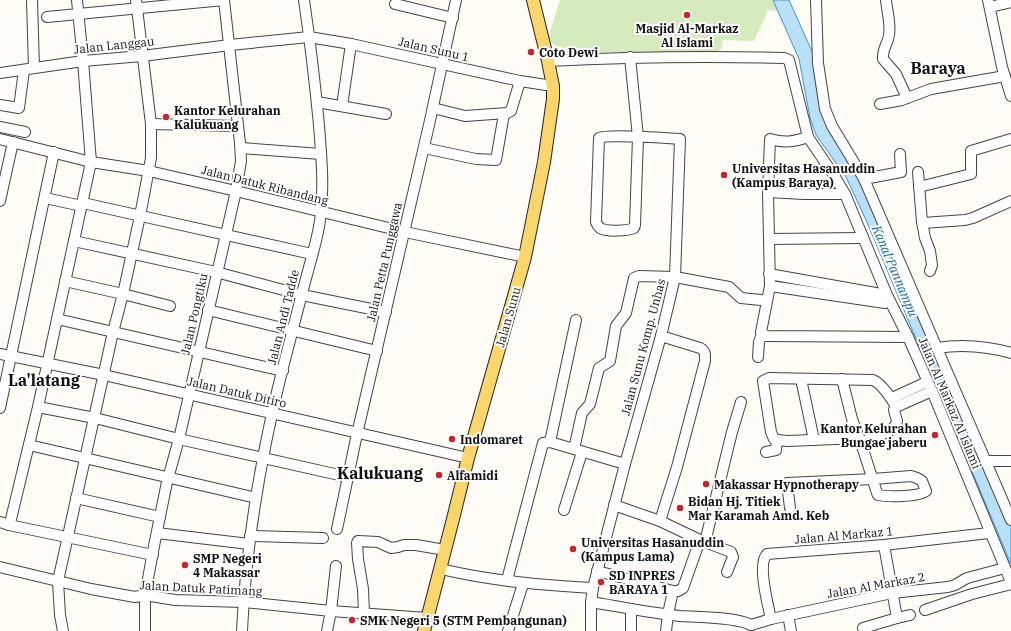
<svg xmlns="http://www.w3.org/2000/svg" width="1011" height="631" font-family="'IBM Plex Serif',serif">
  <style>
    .green { fill: #d5ebbd }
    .water { fill: #b9e0f7; stroke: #3f96cf }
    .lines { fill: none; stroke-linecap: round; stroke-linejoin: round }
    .minor-casing { stroke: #444; stroke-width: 12 }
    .major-casing { stroke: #222; stroke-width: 14 }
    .minor { stroke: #fff; stroke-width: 10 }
    .major { stroke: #f9d66b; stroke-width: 12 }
    .poi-dot { fill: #c4262e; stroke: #fff; stroke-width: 1.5 }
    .labels { text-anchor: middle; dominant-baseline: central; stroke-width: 4; stroke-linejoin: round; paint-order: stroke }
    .poi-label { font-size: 12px; font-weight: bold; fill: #111; stroke: #fff; text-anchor: start }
    .street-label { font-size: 12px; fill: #111; stroke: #fff }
    .water-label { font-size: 13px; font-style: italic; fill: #1768a6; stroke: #fff }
    .district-label { font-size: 16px; font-weight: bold; fill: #111; stroke: #fff }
  </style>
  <rect width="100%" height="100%" fill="#fffdf5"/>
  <path class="green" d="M560 0H773L778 11 767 10 766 15 754 41 723 40 721 49 716 54 583 52 555 46 550 41 549 35Z"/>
  <path class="water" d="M773 0H789L814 56 822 98 862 177 1011 525V564L866 220 846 177 816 135 810 118 799 59Z"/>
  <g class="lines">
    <g class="minor-casing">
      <g id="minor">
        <path d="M32 0 34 68"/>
        <path d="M816 0 818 63 825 109 832 126 864 179 1011 520"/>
        <path d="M886 0C887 11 891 24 889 35 888 45 882 47 883 59L896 74 907 98"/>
        <path d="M988 0 1002 67 1011 96"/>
        <path d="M395 4 453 18"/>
        <path d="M990 7 1011 2"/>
        <path d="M47 17 224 0"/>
        <path d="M548 61C627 57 705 56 784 58L789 60 808 137 835 177 845 194 887 295 908 337 932 391 1011 582"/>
        <path d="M0 73 83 61 142 56 230 45 309 37 351 44 520 81 553 86"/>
        <path d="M317 102 386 114"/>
        <path d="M880 104 902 100 931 89 1005 76"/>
        <path d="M0 105 19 108 24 70"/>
        <path d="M342 106 351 44"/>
        <path d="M433 108 465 116 507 113 511 111 520 81"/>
        <path d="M151 124 238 126"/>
        <path d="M0 127 25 132"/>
        <path d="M808 137C794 142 784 143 770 139L768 192 770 286 761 332 762 334 767 336 908 337"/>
        <path d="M0 139 91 162 149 171 236 191 405 232 525 257"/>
        <path d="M241 148 321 154"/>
        <path d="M424 148 476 159 496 160 504 114"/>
        <path d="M918 172 922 222 925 238 930 251 932 265 930 271"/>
        <path d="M864 179 901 172 900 154"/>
        <path d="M919 187 971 174V151L1011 139"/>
        <path d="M768 192 804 194H845"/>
        <path d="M45 198 82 206"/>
        <path d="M0 201 13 142"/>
        <path d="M83 203 312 254"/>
        <path d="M923 223 965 220 973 218 1011 201"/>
        <path d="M769 239 863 238"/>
        <path d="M74 241 216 272 302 295 386 312"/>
        <path d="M769 274 881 294"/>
        <path d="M65 281 123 294 170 306"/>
        <path d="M770 286 885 303"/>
        <path d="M208 310 377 351"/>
        <path d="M57 319 283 371"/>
        <path d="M937 348C963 344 986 346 1011 353"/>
        <path d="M0 354 104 375 468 458"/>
        <path d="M758 357 759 342 762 334"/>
        <path d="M801 379 814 440"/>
        <path d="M842 379 852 419 861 443"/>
        <path d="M892 398 927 382"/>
        <path d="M38 407 95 418 179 439 348 477"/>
        <path d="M0 408 54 152"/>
        <path d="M859 438 788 441 777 440 774 439 771 432 763 381 769 378 873 380C882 384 892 399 896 407"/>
        <path d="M550 442 576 320"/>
        <path d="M29 445 256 498"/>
        <path d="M574 449 582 413 590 404 599 368 610 361 616 326 626 313 634 278 639 276 675 277 729 287 741 298 761 300"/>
        <path d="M766 452 776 450 777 440"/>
        <path d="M986 461H1011"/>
        <path d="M625 464 661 336 675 277 680 139C668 138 606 134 599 138L596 222C597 225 598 226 600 228 606 232 628 231 634 228L635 225 638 137 630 57"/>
        <path d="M76 498 160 517"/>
        <path d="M614 505 660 521 700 540 731 552 733 557 727 572"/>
        <path d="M790 508 787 483 873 479 911 476 917 478 922 481 926 491C919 497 887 497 878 495L877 493 861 443C871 436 894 435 897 421L894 410 896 407 932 391"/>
        <path d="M564 510 582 452"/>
        <path d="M660 521 677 467 705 361C705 355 706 351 700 348L661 336"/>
        <path d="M0 522 9 525 11 519 38 407 91 162 83 61 77 0"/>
        <path d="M9 525 153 555"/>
        <path d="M337 529 357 434 429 125 456 0"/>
        <path d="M157 533 249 544"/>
        <path d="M250 536 323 538"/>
        <path d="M705 542 732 432 741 402"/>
        <path d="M884 545 897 618 910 615"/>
        <path d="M0 567 91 589 135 597 145 595 175 600 244 602 331 611 427 618"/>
        <path d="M441 569C491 581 542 585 593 588"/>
        <path d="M597 571 673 591 668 614 666 631"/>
        <path d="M507 580 543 443 550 442 625 464 593 588 591 602V631"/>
        <path d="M673 591H678L683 588 700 540"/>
        <path d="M591 602C621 607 650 613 680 616 697 617 737 617 751 625"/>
        <path d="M925 610 972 594 1011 584"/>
        <path d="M364 613 363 589 358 559 357 543 358 541 378 542 391 548 398 547 404 545H416L445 550"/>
        <path d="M788 615 791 631"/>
        <path d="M771 619C768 605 757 564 767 554L884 545 989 533"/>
        <path d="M751 625 771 619 892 593 948 587 955 585 967 578 1005 568"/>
        <path d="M863 628 897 618"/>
        <path d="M63 631 60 615 58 581 113 332 123 294 140 216 151 158V124L136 0"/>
        <path d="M145 631V595L154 546 167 482 179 439 236 191 241 161 240 143 224 0"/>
        <path d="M242 631C246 543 261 456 282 371 291 337 299 304 308 271 313 252 320 231 321 211 324 182 321 153 319 125 315 83 310 41 304 0"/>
        <path d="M327 631 331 611 336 566"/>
        <path d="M508 631 523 584"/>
        <path d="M631 631V609"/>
      </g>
    </g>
    <g class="major-casing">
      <path id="major" d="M424 631 453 519 468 458 525 257 544 162 553 99V86L548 61 533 0"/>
    </g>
    <use href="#minor" class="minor"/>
    <use href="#major" class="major"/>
  </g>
  <g class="poi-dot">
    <circle cx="687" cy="15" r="4"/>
    <circle cx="531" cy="52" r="4"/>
    <circle cx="166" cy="117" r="4"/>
    <circle cx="724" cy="175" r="4"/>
    <circle cx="935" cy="435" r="4"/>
    <circle cx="452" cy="439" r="4"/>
    <circle cx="439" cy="475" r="4"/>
    <circle cx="706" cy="484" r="4"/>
    <circle cx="680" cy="508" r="4"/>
    <circle cx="573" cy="549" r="4"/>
    <circle cx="185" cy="565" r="4"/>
    <circle cx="601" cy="582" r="4"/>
    <circle cx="352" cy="620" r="4"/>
  </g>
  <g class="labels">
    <g class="poi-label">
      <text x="687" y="28" text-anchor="middle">Masjid Al-Markaz<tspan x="687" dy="14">Al Islami</tspan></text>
      <text x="539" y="52">Coto Dewi</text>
      <text x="174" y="110">Kantor Kelurahan<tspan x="174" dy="14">Kalukuang</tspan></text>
      <text x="732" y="168">Universitas Hasanuddin<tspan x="732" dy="14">(Kampus Baraya)</tspan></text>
      <text x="927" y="428" text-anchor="end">Kantor Kelurahan<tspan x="927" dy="14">Bungae jaberu</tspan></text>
      <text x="460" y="439">Indomaret</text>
      <text x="447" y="475">Alfamidi</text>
      <text x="714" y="484">Makassar Hypnotherapy</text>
      <text x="688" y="501">Bidan Hj. Titiek<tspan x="688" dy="14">Mar Karamah Amd. Keb</tspan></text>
      <text x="581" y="542">Universitas Hasanuddin<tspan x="581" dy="14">(Kampus Lama)</tspan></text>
      <text x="193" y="558">SMP Negeri<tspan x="193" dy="14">4 Makassar</tspan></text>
      <text x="609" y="575">SD INPRES<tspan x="609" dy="14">BARAYA 1</tspan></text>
      <text x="360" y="620">SMK Negeri 5 (STM Pembangunan)</text>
    </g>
    <g class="street-label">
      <text transform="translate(114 45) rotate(-6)">Jalan Langgau</text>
      <text transform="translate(434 49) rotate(13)">Jalan Sunu 1</text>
      <text transform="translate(265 185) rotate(14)">Jalan Datuk Ribandang</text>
      <text transform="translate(384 262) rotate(-77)">Jalan Petta Punggawa</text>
      <text transform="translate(194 314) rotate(-77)">Jalan Pongtiku</text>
      <text transform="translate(283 317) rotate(-76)">Jalan Andi Tadde</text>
      <text transform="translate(508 317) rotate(-74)">Jalan Sunu</text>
      <text transform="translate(643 347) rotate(-75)">Jalan Sunu Komp. Unhas</text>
      <text transform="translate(237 392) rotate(13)">Jalan Datuk Ditiro</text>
      <text transform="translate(950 403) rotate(67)">Jalan Al Markaz Al Islami</text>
      <text transform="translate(844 535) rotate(-5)">Jalan Al Markaz 1</text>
      <text transform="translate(876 585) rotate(-10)">Jalan Al Markaz 2</text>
      <text transform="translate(201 588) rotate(3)">Jalan Datuk Patimang</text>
    </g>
    <g class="water-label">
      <text transform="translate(895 271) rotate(67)">Kanal Pannampu</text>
    </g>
    <g class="district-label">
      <text x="938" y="68">Baraya</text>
      <text x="44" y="380">La'latang</text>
      <text x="380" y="473">Kalukuang</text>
    </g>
  </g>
</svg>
